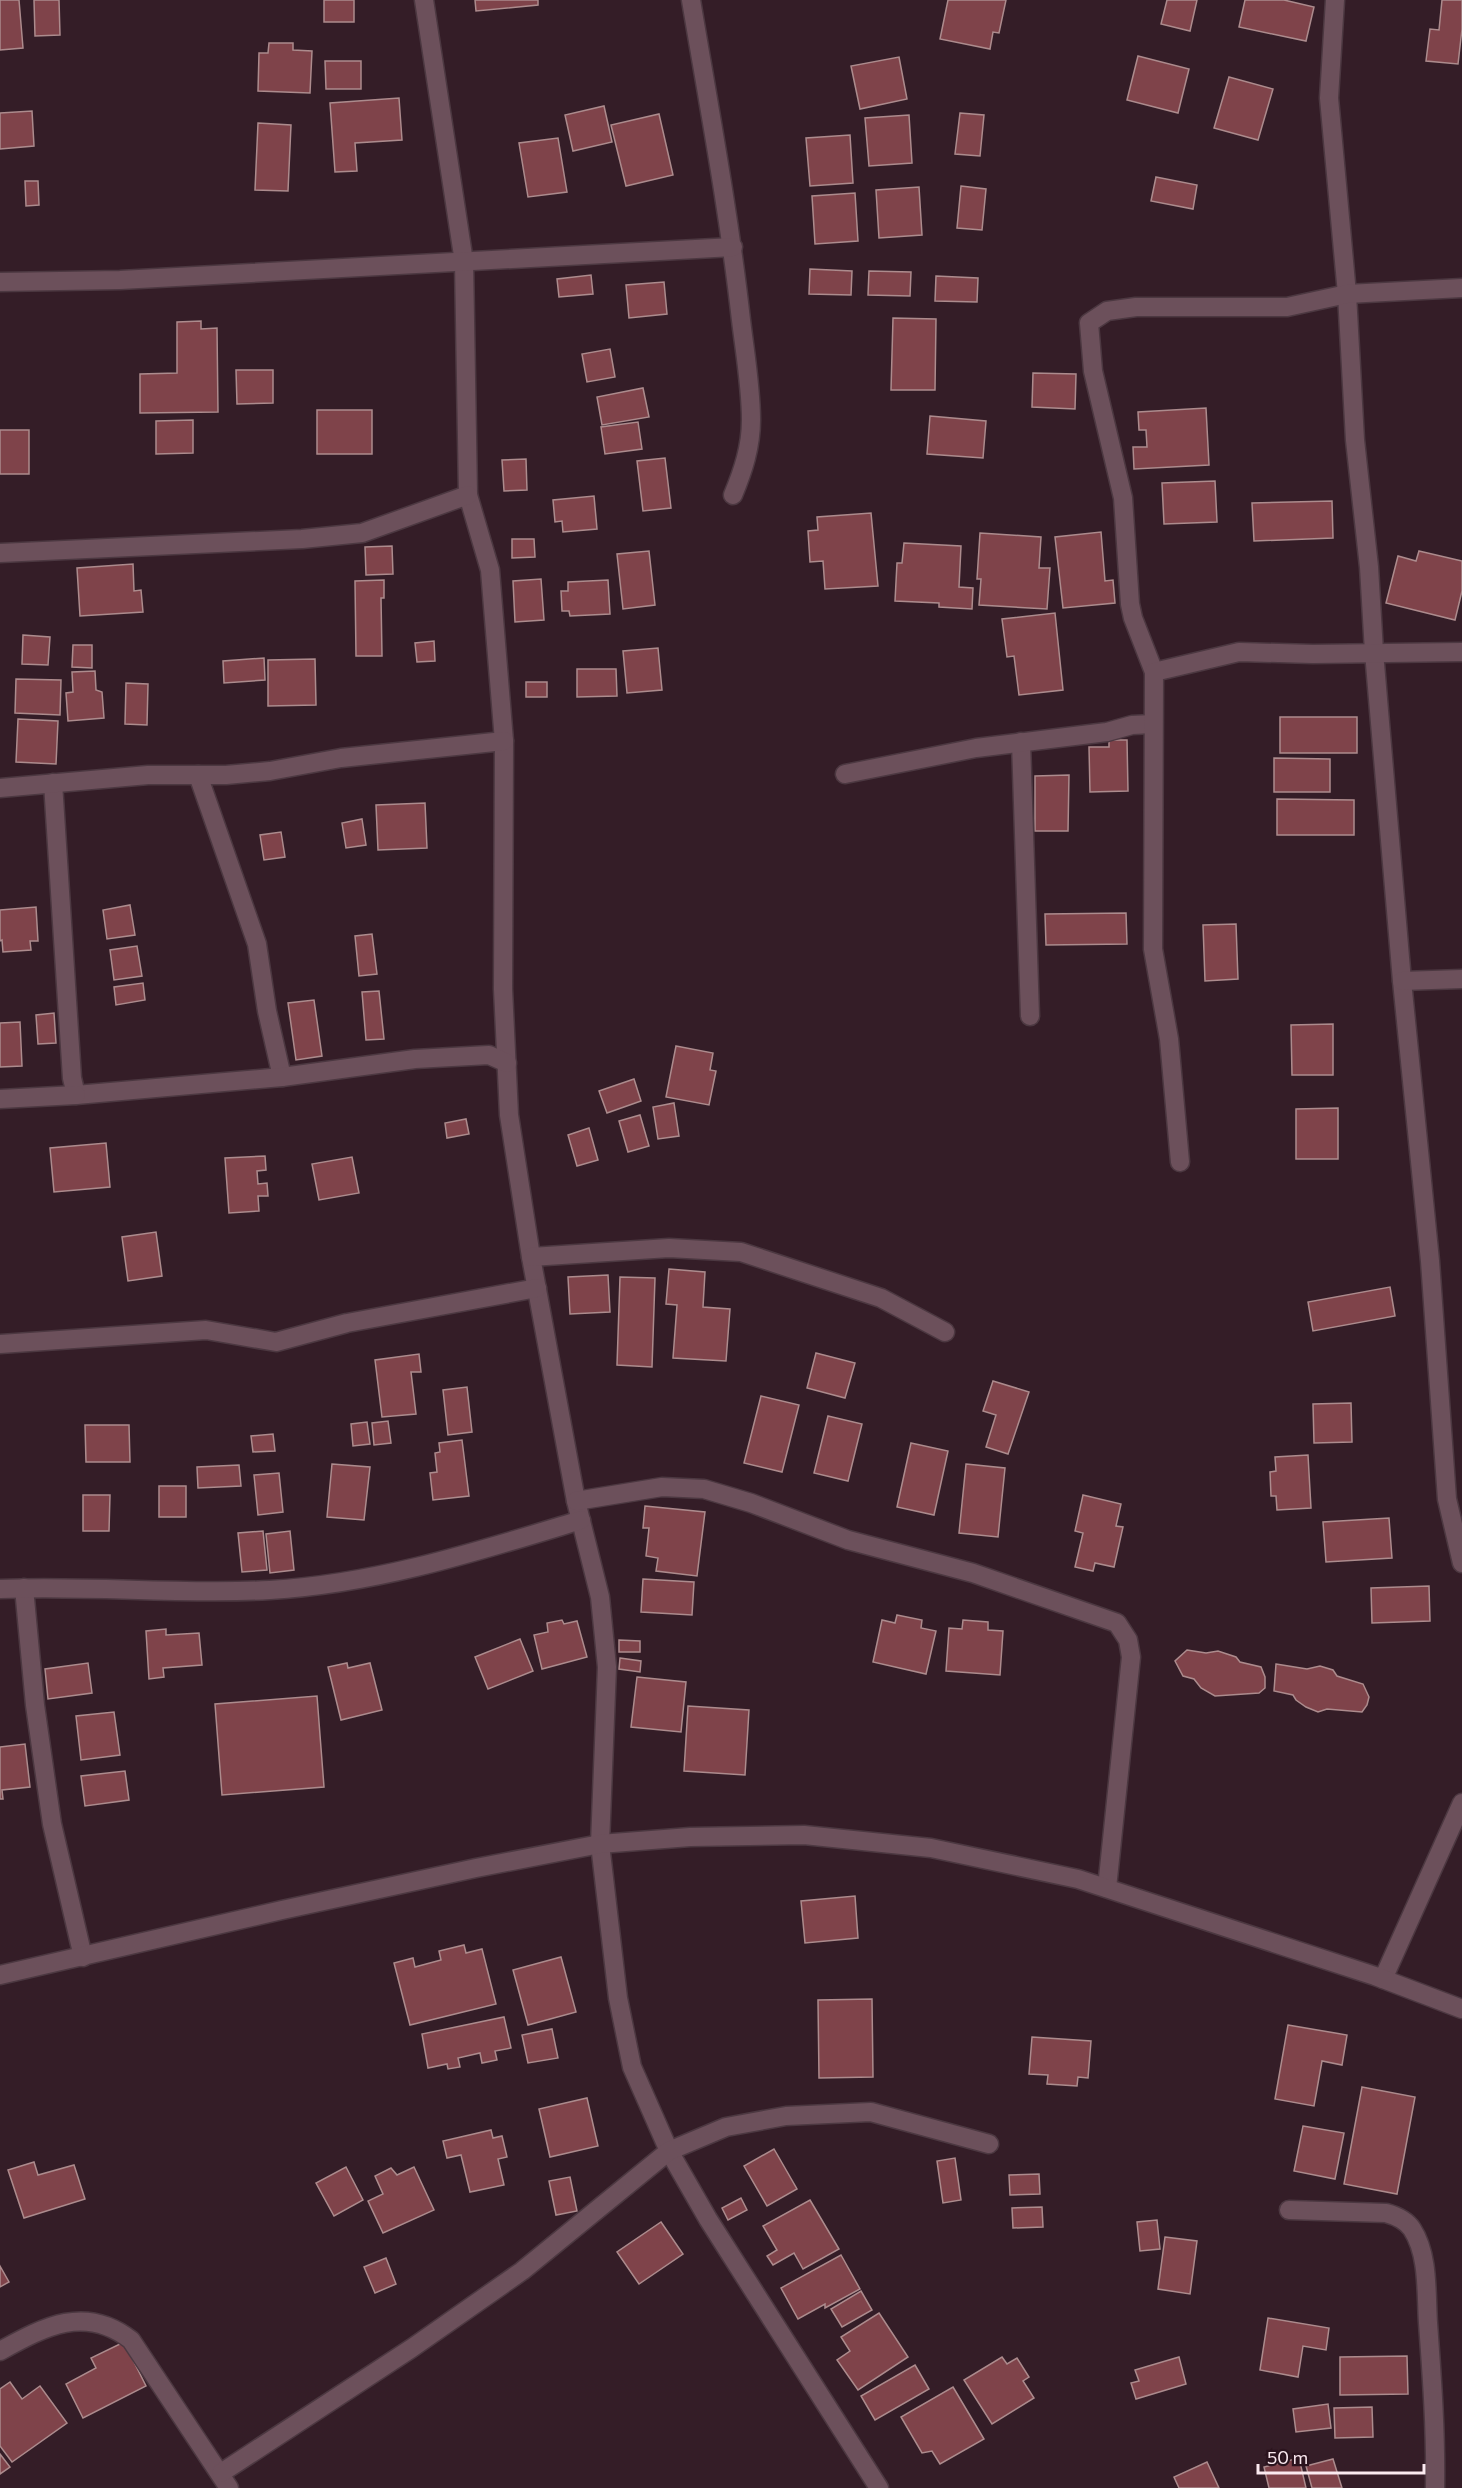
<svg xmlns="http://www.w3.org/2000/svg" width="1462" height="2488" font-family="Commissioner,sans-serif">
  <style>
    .building { fill: #7f434a; stroke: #ac8b8d; stroke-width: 1.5 }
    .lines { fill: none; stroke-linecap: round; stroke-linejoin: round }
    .street-casing { stroke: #4c3841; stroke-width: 21 }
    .secondary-casing { stroke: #4c3841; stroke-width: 21 }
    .street { stroke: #6c505b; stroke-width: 18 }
    .secondary { stroke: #6c505b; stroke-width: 18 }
  </style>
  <rect width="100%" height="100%" fill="#341d27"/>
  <g class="building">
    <path d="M0 0H19L23 48 0 50Z"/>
    <path d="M34 0H59L60 35 35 36Z"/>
    <rect x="324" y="0" width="30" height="22"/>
    <path d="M475 0H538V5L476 11Z"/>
    <path d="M948 0H1006L999 33 993 32 990 49 940 39Z"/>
    <path d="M1167 0H1197L1190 31 1161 24Z"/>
    <path d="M1245 0H1284L1314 7 1306 41 1239 27Z"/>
    <path d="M1442 0H1462V29L1458 64 1426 61 1430 29 1439 30Z"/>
    <path d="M269 43H293V50L312 51 310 93 258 91 259 53H268Z"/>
    <path d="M1138 56 1189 69 1178 113 1127 100Z"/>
    <path d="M899 57 907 99 860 109 851 66Z"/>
    <path d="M325 61H361V89H326Z"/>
    <path d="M1229 77 1273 89 1258 140 1214 128Z"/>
    <path d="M399 98 402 140 355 143 357 171 335 172 330 103Z"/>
    <path d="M604 106 612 142 573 151 565 115Z"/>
    <path d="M32 111 34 146 0 149V113Z"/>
    <path d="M960 113 984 115 980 156 955 154Z"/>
    <path d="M659 114 673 175 626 186 611 125Z"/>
    <path d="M909 115 912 163 869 166 865 118Z"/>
    <path d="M258 123 291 125 288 191 255 190Z"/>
    <path d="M850 135 853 183 810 186 806 138Z"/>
    <path d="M558 138 567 192 528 197 519 143Z"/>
    <path d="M1156 177 1197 185 1193 209 1151 201Z"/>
    <path d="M25 181H38L39 205 26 206Z"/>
    <path d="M961 186 986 189 982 230 957 228Z"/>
    <path d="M919 187 922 235 879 238 876 190Z"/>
    <path d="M855 193 858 241 815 244 812 196Z"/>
    <path d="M810 269 852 271 851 295 809 294Z"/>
    <path d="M869 271 911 272 910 296 868 295Z"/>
    <path d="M591 275 593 294 559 297 557 279Z"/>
    <path d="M936 276 978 278 977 302 935 301Z"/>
    <path d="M664 282 667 314 629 318 626 285Z"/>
    <path d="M893 318 936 319 935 390H891Z"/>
    <path d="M201 321V329L217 328 218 412 140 413V374L177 373V322Z"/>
    <path d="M610 349 615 377 587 382 582 354Z"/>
    <path d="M236 370H273V403L237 404Z"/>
    <path d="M1033 373 1076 374 1075 409 1032 407Z"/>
    <path d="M643 388 649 417 602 425 597 397Z"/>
    <path d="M1206 408 1209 465 1134 469 1133 447H1147L1146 430H1139L1138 412Z"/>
    <rect x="317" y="410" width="55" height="44"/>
    <path d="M930 416 986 421 983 458 927 454Z"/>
    <path d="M193 420V453L156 454V421Z"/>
    <path d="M638 422 642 449 605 454 601 427Z"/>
    <rect x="0" y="430" width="29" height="44"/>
    <path d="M665 458 671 508 643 511 637 461Z"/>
    <path d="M526 459 527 490 504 491 502 460Z"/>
    <path d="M1215 481 1217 522 1164 524 1162 483Z"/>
    <path d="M594 496 597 529 563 532 562 521 555 522 553 500Z"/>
    <path d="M1332 501 1333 538 1254 541 1252 503Z"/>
    <path d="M871 513 878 586 825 589 823 561 810 562 808 531 818 530 817 517Z"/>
    <path d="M1101 532 1105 581 1113 580 1115 603 1063 608 1055 537Z"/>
    <path d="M980 533 1041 537 1039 568H1050L1047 609 979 605 981 579H977Z"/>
    <path d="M512 539H534L535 557 512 558Z"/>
    <path d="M904 543 961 546 959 587 973 588 972 609 939 607V603L895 601 897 563H902Z"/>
    <path d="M392 546 393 574 366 575 365 547Z"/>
    <path d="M649 551 655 605 623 609 617 554Z"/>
    <path d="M1419 551 1462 561V591L1455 620 1386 603 1398 556 1416 561Z"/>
    <path d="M133 564 134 591 141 590 143 612 80 616 77 568Z"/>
    <path d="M541 579 544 620 515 622 513 581Z"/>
    <path d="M384 580V598H381L382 656H356L355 581Z"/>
    <path d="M608 580 610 614 570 616 569 611H562L561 591H568V582Z"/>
    <path d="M1055 613 1063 690 1019 695 1014 656 1007 657 1002 619Z"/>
    <path d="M23 635 50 637 48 665 22 664Z"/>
    <path d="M434 641 435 661 417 662 415 643Z"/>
    <path d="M73 645H92V668L72 667Z"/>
    <path d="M658 648 662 690 627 693 623 651Z"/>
    <path d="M264 658 265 680 224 683 223 661Z"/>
    <path d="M315 659 316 705 268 706V660Z"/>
    <path d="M577 669H616L617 696 577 697Z"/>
    <path d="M95 671 96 690 102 692 104 718 68 721 66 693 73 692 72 672Z"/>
    <path d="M16 679 61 680 60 715 15 713Z"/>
    <rect x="526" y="682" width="21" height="15"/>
    <path d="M126 683 148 684 147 725 125 724Z"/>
    <rect x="1280" y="717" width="77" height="36"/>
    <path d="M18 719 58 721 56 764 16 762Z"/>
    <path d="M1109 740H1127L1128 791 1090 792 1089 747H1109Z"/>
    <path d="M1274 758 1330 759V792H1274Z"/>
    <path d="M1069 775 1068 831H1035V776Z"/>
    <path d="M1277 799 1354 800V835H1277Z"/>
    <path d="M425 803 427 848 378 850 376 805Z"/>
    <path d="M362 819 366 845 346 848 342 823Z"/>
    <path d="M281 832 285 857 264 860 260 835Z"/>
    <path d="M130 905 135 935 107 939 103 910Z"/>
    <path d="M36 907 38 941H30L31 950 3 952 2 940 0 941V910Z"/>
    <path d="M1126 913 1127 944 1046 945 1045 914Z"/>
    <path d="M1236 924 1238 979 1205 981 1203 925Z"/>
    <path d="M372 934 377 974 359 976 355 936Z"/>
    <path d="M137 946 142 976 114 980 110 950Z"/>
    <path d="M143 983 145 1000 116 1005 114 987Z"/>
    <path d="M379 991 384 1039 366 1040 362 992Z"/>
    <path d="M314 1000 322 1056 296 1060 288 1003Z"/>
    <path d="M54 1013 56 1043 38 1044 36 1015Z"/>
    <path d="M20 1022 22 1066 0 1067V1023Z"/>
    <path d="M1333 1024V1075H1292L1291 1025Z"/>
    <path d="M676 1046 713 1053 710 1070 716 1071 709 1105 666 1097Z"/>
    <path d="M634 1079 641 1101 607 1113 599 1091Z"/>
    <path d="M674 1103 679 1136 658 1139 653 1107Z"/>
    <path d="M1338 1108V1159H1296V1109Z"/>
    <path d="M640 1115 649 1146 628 1152 619 1121Z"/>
    <path d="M466 1119 469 1134 447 1138 445 1123Z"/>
    <path d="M589 1128 598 1160 577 1166 568 1135Z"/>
    <path d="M106 1143 110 1187 54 1192 50 1148Z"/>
    <path d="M265 1156 266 1170 257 1171 258 1184 267 1183 268 1196H258L259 1211 229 1213 225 1158Z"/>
    <path d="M352 1157 359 1193 319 1200 312 1164Z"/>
    <path d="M156 1232 162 1276 128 1281 122 1237Z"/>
    <path d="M669 1269 705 1272 703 1307 730 1309 726 1361 673 1358 677 1305 666 1304Z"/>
    <path d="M608 1275 610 1312 570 1314 568 1277Z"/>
    <path d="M620 1277 655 1278 652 1367 617 1365Z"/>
    <path d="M1390 1287 1395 1316 1313 1331 1308 1302Z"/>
    <path d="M816 1353 855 1363 845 1398 807 1388Z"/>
    <path d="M419 1354 421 1372H411L416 1414 382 1417 375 1360Z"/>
    <path d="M993 1381 1029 1392 1008 1454 986 1447 996 1415 983 1411Z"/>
    <path d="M467 1387 472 1432 448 1435 443 1390Z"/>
    <path d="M761 1396 799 1405 782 1472 744 1463Z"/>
    <path d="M1351 1403 1352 1442 1314 1443 1313 1404Z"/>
    <path d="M828 1416 862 1424 848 1481 814 1473Z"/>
    <path d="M388 1421 391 1443 374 1445 372 1423Z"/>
    <path d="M367 1422 370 1444 353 1446 351 1424Z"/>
    <path d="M85 1425H129L130 1462H86Z"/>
    <path d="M273 1434 275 1451 253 1452 251 1436Z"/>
    <path d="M462 1440 469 1496 433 1500 430 1473 437 1472 435 1453 440 1452 439 1443Z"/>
    <path d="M911 1443 948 1451 934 1515 897 1507Z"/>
    <path d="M1308 1455 1311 1508 1277 1510 1276 1496H1271L1270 1472 1276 1471 1275 1457Z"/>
    <path d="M332 1464 370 1467 364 1520 327 1517Z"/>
    <path d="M966 1464 1005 1468 998 1537 959 1533Z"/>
    <path d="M239 1465 241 1486 198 1488 197 1467Z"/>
    <path d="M279 1473 283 1512 258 1515 254 1475Z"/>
    <rect x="159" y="1486" width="27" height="31"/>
    <path d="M83 1495H110L109 1531H83Z"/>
    <path d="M1083 1495 1121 1504 1116 1526 1123 1527 1114 1567 1095 1563 1093 1571 1075 1567 1083 1533 1075 1531Z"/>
    <path d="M645 1506 705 1512 697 1576 656 1571 658 1558 646 1556 649 1528H643Z"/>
    <path d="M1389 1518 1392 1558 1326 1562 1323 1522Z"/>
    <path d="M263 1531 267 1570 242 1572 238 1533Z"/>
    <path d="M290 1531 294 1570 270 1573 266 1534Z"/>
    <path d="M643 1579 694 1582 692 1615 641 1612Z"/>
    <path d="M1429 1586 1430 1621 1372 1623 1371 1588Z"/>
    <path d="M897 1615 922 1620 921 1628 936 1631 926 1674 873 1662 882 1620 895 1623Z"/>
    <path d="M562 1620 564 1624 577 1621 587 1657 542 1669 534 1635 548 1632 547 1623Z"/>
    <path d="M963 1620 988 1622V1630L1003 1631 1000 1675 946 1671 949 1628 962 1629Z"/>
    <path d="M166 1629V1635L199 1633 202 1665 163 1668 164 1677 149 1679 146 1631Z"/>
    <path d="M520 1639 533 1671 488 1689 475 1657Z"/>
    <path d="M619 1640 640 1641V1652H619Z"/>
    <path d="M1187 1650 1206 1653 1218 1651 1236 1657 1240 1662 1261 1667 1265 1677V1688L1259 1693 1215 1696 1201 1688 1194 1679 1183 1676 1175 1661Z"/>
    <path d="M620 1658 641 1661 640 1672 619 1669Z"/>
    <path d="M88 1663 92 1693 48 1699 45 1669Z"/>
    <path d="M347 1663 348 1668 370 1663 382 1710 341 1720 328 1667Z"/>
    <path d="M1276 1664 1307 1669 1320 1666 1333 1670 1337 1676 1363 1684 1369 1697 1367 1705 1362 1712 1327 1709 1318 1712 1306 1707 1296 1700 1293 1695 1274 1691Z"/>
    <path d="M637 1677 686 1682 681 1732 631 1727Z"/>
    <path d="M317 1696 324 1787 222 1795 215 1704Z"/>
    <path d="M688 1706 749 1710 745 1775 684 1771Z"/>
    <path d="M114 1712 120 1755 81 1760 76 1716Z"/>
    <path d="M25 1744 30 1787 2 1790 3 1799H0V1747Z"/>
    <path d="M125 1771 129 1800 85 1806 81 1776Z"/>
    <path d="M855 1896 858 1938 805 1943 801 1901Z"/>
    <path d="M464 1945 466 1953 482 1949 496 2004 410 2025 394 1963 413 1958 415 1967 441 1960 439 1951Z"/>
    <path d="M561 1957 576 2012 528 2025 513 1970Z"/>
    <path d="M872 1999 873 2077 819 2078 818 2000Z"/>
    <path d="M504 2017 511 2048 495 2051 497 2060 482 2063 480 2053 458 2058 460 2067 448 2069 447 2064 428 2068 422 2034Z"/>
    <path d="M1288 2025 1347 2035 1342 2065 1322 2061 1314 2106 1275 2099Z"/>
    <path d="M552 2029 558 2058 528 2063 522 2035Z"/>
    <path d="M1032 2037 1091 2041 1088 2078 1078 2077 1077 2086 1047 2084 1048 2075 1029 2074Z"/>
    <path d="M1362 2087 1415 2097 1397 2194 1344 2184Z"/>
    <path d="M587 2098 598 2146 550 2157 539 2109Z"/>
    <path d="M1303 2126 1344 2133 1335 2179 1294 2171Z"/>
    <path d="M491 2130 493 2138 502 2136 507 2157 498 2159 504 2185 470 2192 461 2155 447 2158 443 2141Z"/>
    <path d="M774 2149 797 2189 767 2206 744 2166Z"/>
    <path d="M955 2158 961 2200 943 2203 937 2161Z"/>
    <path d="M34 2162 38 2175 74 2165 85 2199 24 2218 8 2170Z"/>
    <path d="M346 2167 363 2200 334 2216 316 2183Z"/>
    <path d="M414 2167 434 2210 383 2233 368 2201 383 2194 375 2176 391 2168 397 2175Z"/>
    <path d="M1039 2174 1040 2194 1010 2195 1009 2175Z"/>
    <path d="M570 2177 577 2211 556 2215 549 2181Z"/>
    <path d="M741 2198 747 2210 728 2220 722 2208Z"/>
    <path d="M810 2200 839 2249 803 2269 794 2253 773 2265 767 2256 777 2250 763 2226Z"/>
    <path d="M1042 2207 1043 2227 1013 2228 1012 2208Z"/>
    <path d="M1157 2220 1160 2249 1140 2251 1137 2222Z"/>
    <path d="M661 2222 683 2254 639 2284 617 2252Z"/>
    <path d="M1165 2237 1197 2241 1190 2294 1158 2289Z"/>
    <path d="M841 2255 860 2289 825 2308V2304L798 2319 781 2288Z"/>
    <path d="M386 2258 396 2284 375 2293 364 2267Z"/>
    <path d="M0 2266 9 2282 0 2287Z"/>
    <path d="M861 2291 872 2310 842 2327 831 2309Z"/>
    <path d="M879 2313 908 2357 858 2390 837 2360 850 2351 841 2337Z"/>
    <path d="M1268 2318 1329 2328 1326 2350 1303 2346 1298 2377 1260 2370Z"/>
    <path d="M124 2342 146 2386 83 2418 66 2384 96 2368 91 2358Z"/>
    <path d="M1407 2356 1408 2394 1340 2395V2357Z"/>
    <path d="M1002 2357 1007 2364 1017 2358 1029 2377 1023 2381 1034 2398 992 2424 964 2380Z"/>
    <path d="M1179 2357 1186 2384 1136 2399 1131 2383 1139 2381 1135 2370Z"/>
    <path d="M915 2365 929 2389 875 2420 861 2396Z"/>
    <path d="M10 2382 22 2399 40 2386 67 2423 12 2462 0 2446V2389Z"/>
    <path d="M953 2387 984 2439 940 2464 932 2451 922 2453 901 2417Z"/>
    <path d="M1328 2404 1331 2428 1296 2432 1293 2409Z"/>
    <path d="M1372 2407 1373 2437 1335 2438 1334 2408Z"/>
    <path d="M0 2454 10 2467 0 2474Z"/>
    <path d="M1299 2458 1306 2488H1269L1264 2467Z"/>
    <path d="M1333 2459 1342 2488H1312L1306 2466Z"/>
    <path d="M1207 2462 1219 2488H1179L1174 2477Z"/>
  </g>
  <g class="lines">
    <g class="street-casing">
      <g id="street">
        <path d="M424 0 464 262 468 495 490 570 504 741 503 989 509 1115 531 1257 576 1501 600 1597 607 1667 600 1844 618 1998 632 2067 669 2151 708 2219 879 2488"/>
        <path d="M691 0C709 107 729 213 741 320 745 353 751 387 751 420 751 447 743 471 733 495"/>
        <path d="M1335 0 1329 98 1347 294 1355 440 1369 567 1374 652 1402 981 1430 1261 1447 1499 1462 1563"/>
        <path d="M0 282 120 280 733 247"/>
        <path d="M0 553 302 539 362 533 468 495"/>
        <path d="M1154 672 1133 618 1130 604 1123 498 1093 371 1089 323 1107 311 1136 307H1287L1347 294 1462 288"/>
        <path d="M1021 742 1030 1016"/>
        <path d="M845 774 976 748 1107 732 1132 725 1153 724"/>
        <path d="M198 775 257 944 267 1011 282 1077"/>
        <path d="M53 783 72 1078 76 1095 282 1077 415 1059 489 1055 507 1063"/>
        <path d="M0 788 148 775H226L270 771 341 758 504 741"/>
        <path d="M1402 981 1462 979"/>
        <path d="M0 1099 76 1095"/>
        <path d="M1180 1162 1169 1039 1153 949 1154 672 1239 652 1313 654 1462 652"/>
        <path d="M531 1257 669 1248 741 1252 881 1298 945 1332"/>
        <path d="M0 1344 206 1330 276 1342 347 1323 537 1288"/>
        <path d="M576 1501 662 1487 704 1489 751 1503 848 1540 973 1573 1117 1623 1128 1640 1131 1657 1107 1888"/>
        <path d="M24 1588 35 1705 52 1824 83 1957"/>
        <path d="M0 1589C90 1585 180 1595 270 1590 377 1584 479 1551 581 1520"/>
        <path d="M1383 1979 1462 1803"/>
        <path d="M1289 2210 1386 2213C1397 2216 1406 2220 1412 2229 1429 2255 1426 2294 1428 2323 1432 2378 1436 2433 1435 2488"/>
        <path d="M0 2351C44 2327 85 2304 131 2340L229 2488"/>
        <path d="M221 2473 412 2348 522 2271 669 2151 726 2127 786 2116 871 2112 989 2144"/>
      </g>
    </g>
    <g class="secondary-casing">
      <path id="secondary" d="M0 1975 282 1910 476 1868 600 1844 690 1837 804 1835 931 1848 1078 1879 1375 1976 1462 2009"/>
    </g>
    <use href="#street" class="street"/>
    <use href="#secondary" class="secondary"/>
  </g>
  <path d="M1258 2464v9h166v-9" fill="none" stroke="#fbeaf0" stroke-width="3"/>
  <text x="1267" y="2464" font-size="18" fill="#fbeaf0" stroke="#2a131d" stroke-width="4.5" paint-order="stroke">50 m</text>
</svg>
